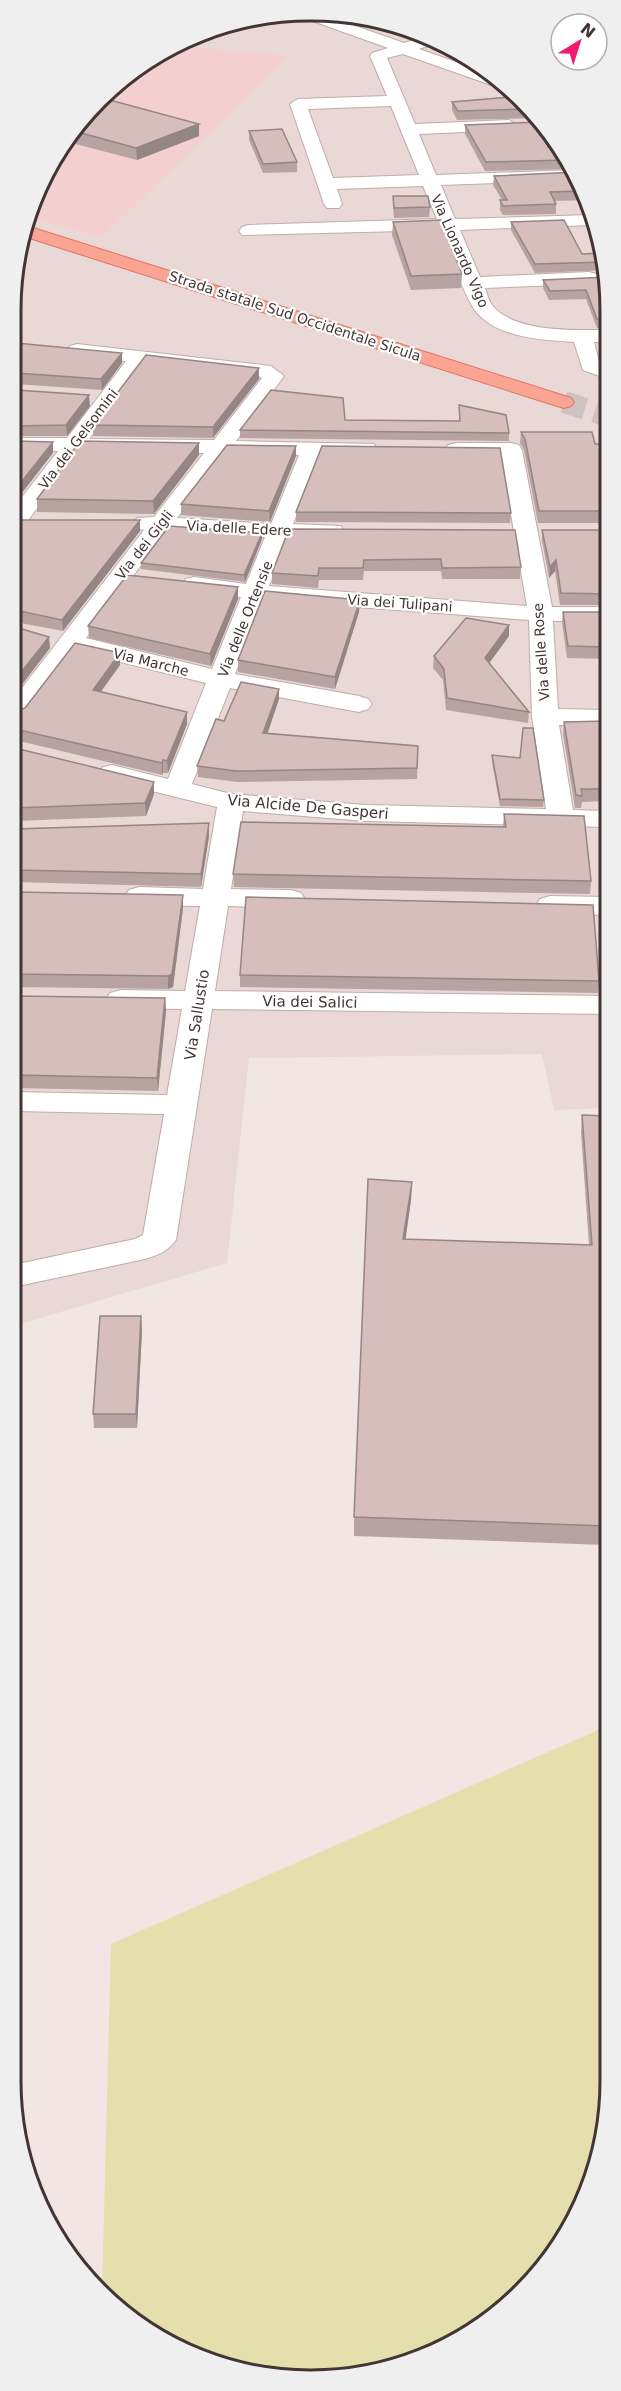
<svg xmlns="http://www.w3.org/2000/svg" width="621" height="2391" font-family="'DejaVu Sans',sans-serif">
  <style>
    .residential { fill: #e9d8d6 }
    .commercial { fill: #f3d0cf }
    .green { fill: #e5dfad }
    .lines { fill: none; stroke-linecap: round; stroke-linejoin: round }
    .major-tunnel { stroke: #cec3c1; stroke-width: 22; stroke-dasharray: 22 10; stroke-linecap: butt }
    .minor-casing { stroke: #bfacaa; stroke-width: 2 }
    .major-casing { stroke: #df7664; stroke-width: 2 }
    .minor { fill: #fff; fill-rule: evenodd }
    .major { fill: #faa493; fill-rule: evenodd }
    .wall { fill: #b7a3a2 }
    .shaded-wall { fill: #958584 }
    .building { fill: #d5bebc; stroke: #958584; stroke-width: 1.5 }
    .labels { text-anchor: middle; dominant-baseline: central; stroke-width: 4.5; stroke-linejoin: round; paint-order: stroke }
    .far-street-label { font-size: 14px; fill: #433534; stroke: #fff }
    .street-label { font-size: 15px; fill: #433534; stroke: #fff }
    .rim { fill: none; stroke: #433534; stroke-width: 3 }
  </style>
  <rect width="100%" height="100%" fill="#f1e6e4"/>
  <path class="residential" d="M252 16H369L443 42 523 99 580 178 608 272 607 1108 554 1110 542 1054 249 1058 227 1263 13 1326 16 252 61 144 144 61Z"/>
  <path class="commercial" d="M180 46 289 56 101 238 31 217 61 144 144 61Z"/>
  <path class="green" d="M605 1727V2139L560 2247 493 2319 388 2370 291 2380 178 2349 102 2291 111 1944Z"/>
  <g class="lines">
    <path class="major-tunnel" d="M564 402 608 416"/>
    <g class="minor-casing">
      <g id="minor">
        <path d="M305 16H327L404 43 428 36 442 41 419 49 487 73 508 88 497 87 403 54 387 58 415 124 509 120 517 125 509 130 419 134 436 175 574 170 580 178 577 180 441 185 455 219 591 215 594 225H592L460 230 480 277 589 272 596 274 599 278 596 282 589 284 485 288C487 294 489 301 492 305 514 333 576 330 608 330V342H594L599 362 608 366V379L583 370 574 342C543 340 494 338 474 309 461 289 451 253 442 230L242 235 239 231 242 227 248 225 437 219 423 186 337 189 342 204 339 208H327L324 204 290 104 298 99 387 96 370 56 372 53 388 48 307 19ZM391 106 419 175 333 178 308 109Z"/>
        <path d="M77 344 271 366 284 376 236 441 374 444 377 449 374 454 320 455 293 524 341 526 344 531 341 536 288 538 269 586 527 606 501 457 448 455 445 450 448 445 456 443H511L519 445 522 450 552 607H607V621H553L558 709 607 710V726L559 725 573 810 607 811V827L365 821 243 811 231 889 291 890 301 893 305 899 301 905 291 908 228 906 215 991 607 996V1014L212 1009 176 1240C168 1251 158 1255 145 1259L13 1287V1265L135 1239 143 1235 164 1114 14 1111V1092L167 1095 182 1009 121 1008 110 1005 106 999 110 993 121 990 185 991 200 906 139 905 129 902 125 896 129 890 139 887 203 889 217 807 103 779 99 773 103 767 112 765 168 779 206 683 76 651 24 719 15 722V697L144 530 137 528 134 523 137 518 154 517 204 453 80 451 23 527 15 529V506L58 451 16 450V438H67L126 361 70 354 67 350 70 346ZM146 363 259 376 262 378 214 440 89 439ZM226 453 299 455 271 524 177 518ZM167 531 265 537 246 584 194 577 186 579 182 584 186 589 241 597 212 669 86 638ZM264 600 529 620 532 717 546 809 365 805 231 794 192 784 230 688 359 712 368 709 372 704 368 699 359 696 235 674Z"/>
        <path d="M550 896 607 897V915L550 914 540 911 536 905 540 899Z"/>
      </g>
    </g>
    <g class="major-casing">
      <path id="major" d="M27 226 571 398 574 402 571 406 564 408 557 406 23 236Z"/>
    </g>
    <use href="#minor" class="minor"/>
    <use href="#major" class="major"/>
  </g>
  <g class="wall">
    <path d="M341 16H369L384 21 367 25Z"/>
    <path d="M472 62 481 69 472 65Z"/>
    <path d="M106 99 199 124V136L137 160 64 141Z"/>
    <path d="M523 99 537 118 457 120 452 110V102Z"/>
    <path d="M465 125 551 138 549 147 557 146 573 169 485 171 465 134Z"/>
    <path d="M249 131 297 162V172L263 173 249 140Z"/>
    <path d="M494 176 580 178 586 200 555 201 556 204V214L503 215 500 210V200H502L493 185Z"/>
    <path d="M393 196 430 207 429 217 394 218 393 206Z"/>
    <path d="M393 222 462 274 461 288 411 290 392 235Z"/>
    <path d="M511 222 582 254 602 253 608 270 535 273 511 230Z"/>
    <path d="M608 277V328H597L586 299 549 300 543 288V280Z"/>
    <path d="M603 335H608V358L603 344Z"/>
    <path d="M16 343 122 353V363L102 390 16 384Z"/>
    <path d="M259 379 213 438 93 436V425Z"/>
    <path d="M16 390 90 406 67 436H16Z"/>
    <path d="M459 405 509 433V441L240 438V430L345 420 459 421Z"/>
    <path d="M521 432 595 444H608V523H538L524 450 520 443Z"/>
    <path d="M199 455 154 514 37 512V499Z"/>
    <path d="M296 456 270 522 181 515V504Z"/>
    <path d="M296 512 511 513 510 523 296 522Z"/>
    <path d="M15 520 140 531 63 631 15 622Z"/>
    <path d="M289 529 521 567 520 579H442L441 571H364L363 580H319L318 588 272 584V573Z"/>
    <path d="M542 530H608L607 605H560L555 571 549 578 542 541Z"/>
    <path d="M262 533V539L245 582 141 569V563Z"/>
    <path d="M238 587V599L211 666 89 638 88 626Z"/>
    <path d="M360 600 359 612 335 689 238 672V660Z"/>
    <path d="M563 612H607V659L567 658 562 623Z"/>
    <path d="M509 625V636L489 663 529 712 528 723 446 710 443 680 433 668 434 656Z"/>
    <path d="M120 653V665L101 692 187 724 168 773H163L162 775 15 740V712L25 708Z"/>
    <path d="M279 689V699L267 733 418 746 417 779 237 782 198 777 197 766 224 721Z"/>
    <path d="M607 721V801L582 802 581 808H575L563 734 564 722Z"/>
    <path d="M15 748 154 794 146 816 14 821Z"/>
    <path d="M492 755 520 758 544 800 543 807 500 806 492 762Z"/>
    <path d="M504 814 591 881 590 894 234 887 233 874 503 827Z"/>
    <path d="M14 829 209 836 201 887 14 882Z"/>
    <path d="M14 892 183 895V908L173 987 168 989 14 987Z"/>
    <path d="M240 975 599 981 598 993 240 987Z"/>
    <path d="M14 996 165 998 166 1011 158 1091 14 1088Z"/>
    <path d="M582 1115 607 1116 606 1545 354 1536V1517L412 1182 411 1200 405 1240 589 1245 581 1133Z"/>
    <path d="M142 1330 137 1428H94L93 1414Z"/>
  </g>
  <g class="shaded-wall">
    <path d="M367 16H369L384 21 367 25Z"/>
    <path d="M199 124V136L137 160 136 148Z"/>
    <path d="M122 353V363L102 390 101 379Z"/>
    <path d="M259 368V379L213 438V427Z"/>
    <path d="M89 395 90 406 67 436 66 425Z"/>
    <path d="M53 442V453L15 502V490Z"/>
    <path d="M199 443V455L154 514 153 501Z"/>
    <path d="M296 446V456L270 522 269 511Z"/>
    <path d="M140 520V531L63 631 62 620Z"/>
    <path d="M262 533V539L245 582 244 575Z"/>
    <path d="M556 560 555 571 549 578 550 567Z"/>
    <path d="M238 587V599L211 666 210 654Z"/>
    <path d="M360 600 359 612 335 689V677Z"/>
    <path d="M509 625V636L485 669V658Z"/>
    <path d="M49 637 50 648 15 694V680Z"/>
    <path d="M120 653V665L93 702V690Z"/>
    <path d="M279 689V699L264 744 263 733Z"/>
    <path d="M187 712V724L168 773 167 761Z"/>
    <path d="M163 760V773L162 775V763Z"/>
    <path d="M154 782V794L146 816 145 803Z"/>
    <path d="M209 823V836L201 887V874Z"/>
    <path d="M183 895V908L173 987 168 989V976Z"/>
    <path d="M165 998 166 1011 158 1091 157 1078Z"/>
    <path d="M412 1182 411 1200 403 1258V1239Z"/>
    <path d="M141 1316 142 1330 137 1428 136 1414Z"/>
  </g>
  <g class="building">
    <path d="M520 96 523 99 530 109 458 111 452 102Z"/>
    <path d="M106 99 199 124 136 148 74 131Z"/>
    <path d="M539 122 550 137 548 147 557 146 567 160 486 162 465 125Z"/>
    <path d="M282 129 297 162 263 164 249 131Z"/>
    <path d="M576 172 580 178 583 191 550 192 556 204 503 206 500 200H507L494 176Z"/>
    <path d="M393 196H428L430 207 394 208Z"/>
    <path d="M441 220 462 274 411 276 393 222Z"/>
    <path d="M564 220 582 254 602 253 605 262 535 264 511 222Z"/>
    <path d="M608 277V319H597L586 290 550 291 543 280Z"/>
    <path d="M603 335H608V347Z"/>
    <path d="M16 343 122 353 101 379 16 373Z"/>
    <path d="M146 355 259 368 213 427 93 425Z"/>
    <path d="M16 390 89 395 66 425 16 426Z"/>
    <path d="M271 390 343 398 345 420 460 421 459 405 506 415 509 433 240 430Z"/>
    <path d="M521 432H592L595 444H608V511H539L525 439Z"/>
    <path d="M16 441 53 442 15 490Z"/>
    <path d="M80 441 199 443 153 501 37 499Z"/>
    <path d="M227 445 296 446 269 511 181 504Z"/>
    <path d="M322 446 500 448 511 513 296 512Z"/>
    <path d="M15 520H140L62 620 15 610Z"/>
    <path d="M169 526 262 533 244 575 141 563Z"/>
    <path d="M289 529 515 530 521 567 442 568 441 559 364 560 363 568H319L318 576 272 573Z"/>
    <path d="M542 530H608L607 594 561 593 556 560 550 567Z"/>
    <path d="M127 575 238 587 210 654 88 626Z"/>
    <path d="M265 591 360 600 335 677 238 660Z"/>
    <path d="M563 612H607V647L568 646Z"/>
    <path d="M466 618 509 625 485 658 529 712 447 698 444 669 434 656Z"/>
    <path d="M15 627 49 637 15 680Z"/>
    <path d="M75 643 120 653 93 690 187 712 167 761 163 760 162 763 15 729V712L25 708Z"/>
    <path d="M241 682 279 689 263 733 418 746 417 768 236 771 197 766 216 719 224 721Z"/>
    <path d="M607 721V789H581L582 796 576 795 564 722Z"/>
    <path d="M523 728H533L544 800 500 799 492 755 520 758Z"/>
    <path d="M15 748 154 782 145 803 14 808Z"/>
    <path d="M504 814 584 816 591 881 233 874 241 822 506 827Z"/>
    <path d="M209 823 201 874 14 870V829Z"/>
    <path d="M14 892 183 895 172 974 168 976 14 974Z"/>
    <path d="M246 897 593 905 599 981 240 975Z"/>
    <path d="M14 996 165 998 157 1078 14 1075Z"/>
    <path d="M582 1115 607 1116 606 1526 354 1517 368 1179 412 1182 403 1239 592 1245Z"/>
    <path d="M100 1316H141L136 1414H93Z"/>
  </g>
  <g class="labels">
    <g class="far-street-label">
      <text transform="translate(460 251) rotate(66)">Via Lionardo Vigo</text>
      <text transform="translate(295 316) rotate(18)">Strada statale Sud Occidentale Sicula</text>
      <text transform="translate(78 439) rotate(-53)">Via dei Gelsomini</text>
      <text transform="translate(239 528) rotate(3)">Via delle Edere</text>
      <text transform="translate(144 545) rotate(-52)">Via dei Gigli</text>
      <text transform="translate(400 603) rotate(4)">Via dei Tulipani</text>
      <text transform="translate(245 619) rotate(-68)">Via delle Ortensie</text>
      <text transform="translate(541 652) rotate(-94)">Via delle Rose</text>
      <text transform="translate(151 662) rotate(14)">Via Marche</text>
    </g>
    <g class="street-label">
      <text transform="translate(308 807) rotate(5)">Via Alcide De Gasperi</text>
      <text transform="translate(310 1002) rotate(1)">Via dei Salici</text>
      <text transform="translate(197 1015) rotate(-81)">Via Sallustio</text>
    </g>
  </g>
  <path d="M0 0H621V2391H0ZM310 21H311A289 289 0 0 1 600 310V2081A289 289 0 0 1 311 2370H310A289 289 0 0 1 21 2081V310A289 289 0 0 1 310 21Z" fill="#f0efef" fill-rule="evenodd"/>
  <path class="rim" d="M310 21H311A289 289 0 0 1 600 310V2081A289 289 0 0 1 311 2370H310A289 289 0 0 1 21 2081V310A289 289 0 0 1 310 21Z"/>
  <g transform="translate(579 42) rotate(38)"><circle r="28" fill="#ffffff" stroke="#b4aeae" stroke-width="1.5"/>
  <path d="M0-4.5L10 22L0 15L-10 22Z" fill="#f21970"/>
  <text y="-9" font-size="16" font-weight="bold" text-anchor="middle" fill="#433534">N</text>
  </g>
</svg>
